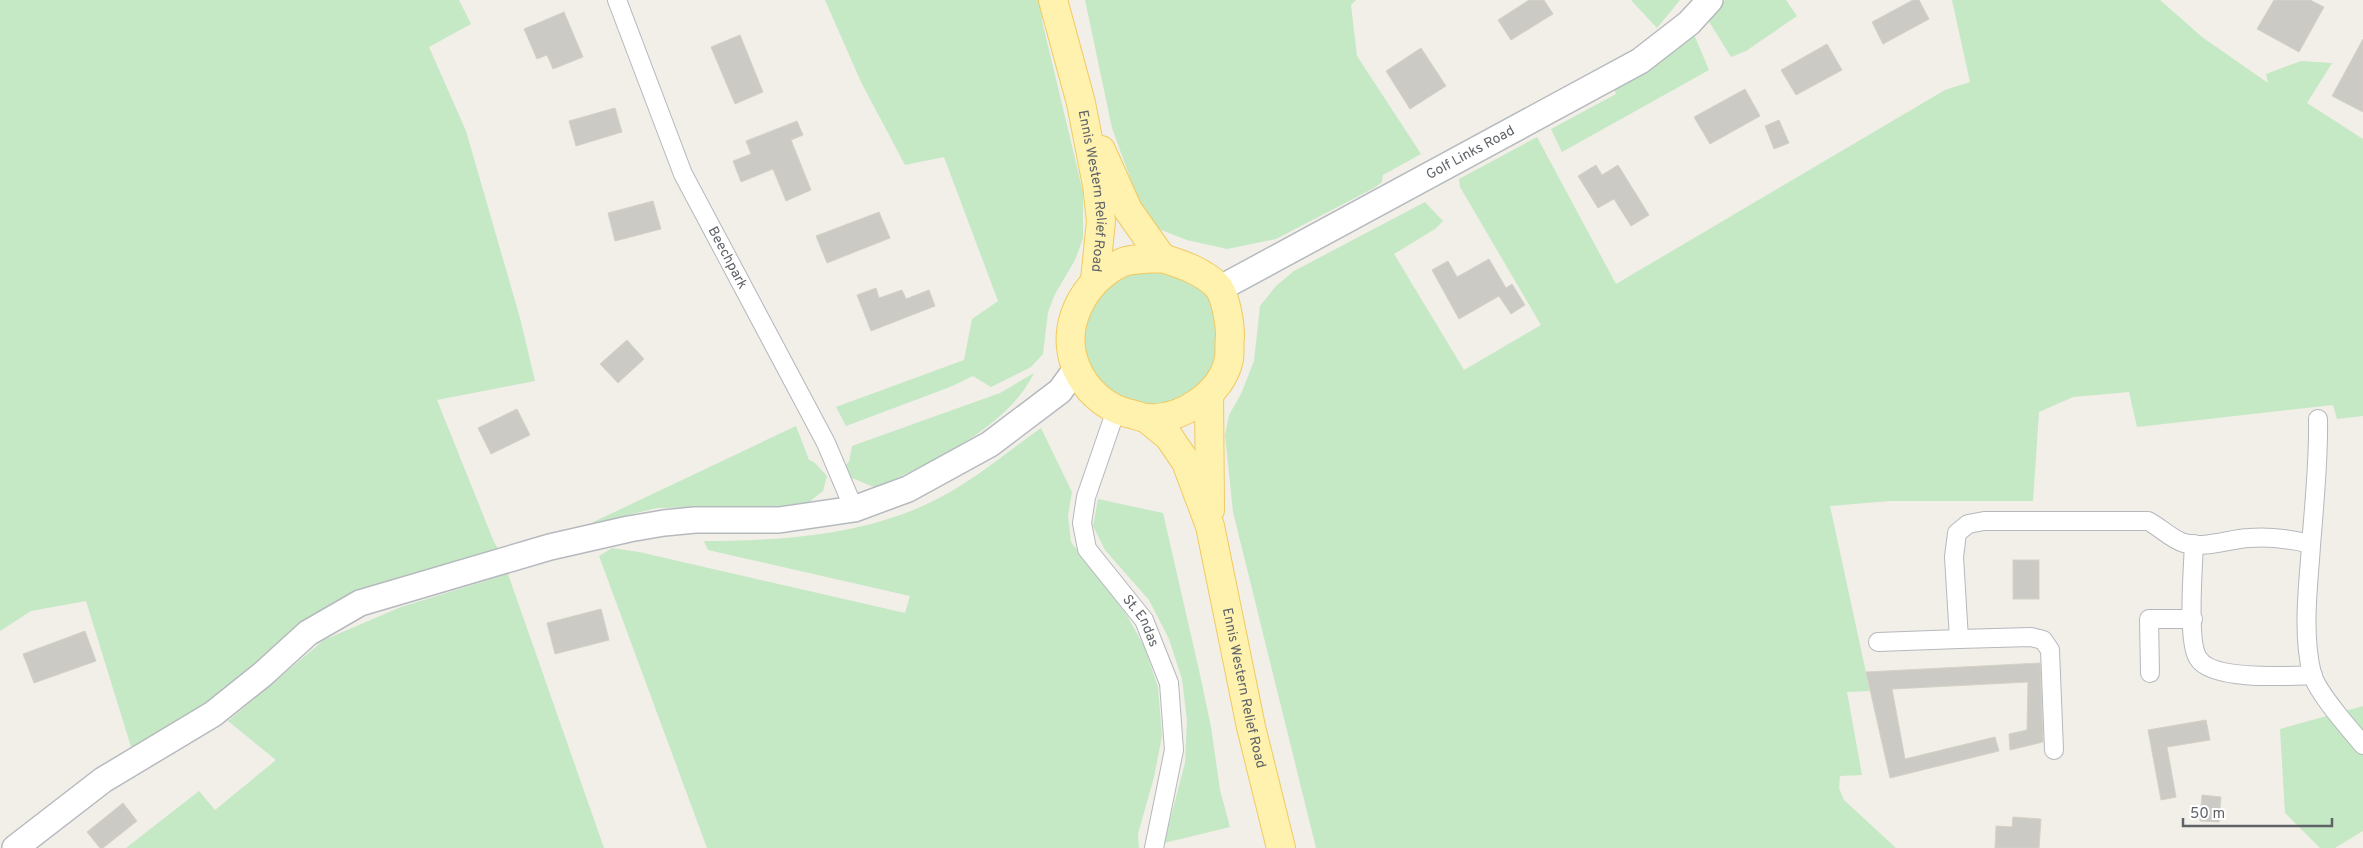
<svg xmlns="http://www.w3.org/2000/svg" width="2363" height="848" font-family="Overpass,sans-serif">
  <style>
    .green { fill: #c5e8c5 }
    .building { fill: #cccac5; stroke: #d6d1c6 }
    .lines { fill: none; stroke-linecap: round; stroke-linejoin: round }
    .minor-casing { stroke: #b5b8bc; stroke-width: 20 }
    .secondary-casing { stroke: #b6babf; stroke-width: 28 }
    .primary-casing { stroke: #f2c960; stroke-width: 30 }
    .minor { stroke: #fff; stroke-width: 18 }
    .secondary { stroke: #fff; stroke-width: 25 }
    .primary { stroke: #fff2af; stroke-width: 28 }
    .labels { text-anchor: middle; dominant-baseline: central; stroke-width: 4.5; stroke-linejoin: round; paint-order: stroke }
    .street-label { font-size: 14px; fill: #5f6368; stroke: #fff }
  </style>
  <rect width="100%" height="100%" fill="#f1efe8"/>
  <g class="green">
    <path d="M0 0H459L471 24 429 47 466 131 520 318 535 381 437 400 494 542 500 552 475 561 385 582 318 614 209 707 132 750 86 601 31 611 0 631Z"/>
    <path d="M825 0H1039L1043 25 1083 192V238L1075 260 1055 294 1048 312 1043 354 1031 367 991 387 973 376 950 387 846 426 836 407 964 360 972 319 998 301 944 157 905 165 861 82Z"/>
    <path d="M1085 0H1356L1351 5 1357 56 1421 154 1383 175 1382 182 1374 188 1276 239 1227 249 1187 240 1156 228 1141 208 1112 128Z"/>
    <path d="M1631 0H1680L1657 28Z"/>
    <path d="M1725 0H1786L1797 16 1746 51 1731 57 1708 20Z"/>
    <path d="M1952 0H2160L2202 37 2268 83 2266 74 2301 61 2332 63 2307 103 2363 139V416L2337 419 2333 405 2137 427 2129 392 2073 397 2039 412 2033 501H1889L1830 506 1870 691 1847 692 1862 775 1840 776 1839 788 1844 800 1896 848H1316L1233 512 1225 435 1229 415 1241 394 1254 361 1260 306 1276 286 1294 271 1425 202 1443 221 1435 229 1394 254 1464 370 1541 325 1460 187 1459 179 1537 137 1616 284 1945 90 1970 82Z"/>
    <path d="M1693 32 1709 70 1562 152 1551 129 1616 94 1614 88 1660 62Z"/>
    <path d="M1142 267 1194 280 1215 303 1219 357 1207 381 1189 399 1160 408H1134L1095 383 1080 336 1100 291Z"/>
    <path d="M1034 373C1007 429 929 463 876 488L850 477 844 466 849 462 852 446 1000 393Z"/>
    <path d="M796 426 809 460 814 462 827 476 823 491 809 502 781 506 657 508 587 525Z"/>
    <path d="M1041 428 1072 492 1068 515 1071 542 1126 614 1144 646 1158 687 1162 736 1154 777 1138 834 1139 848H707L599 556 612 548 639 552 905 613 910 596 708 550 704 541C783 541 870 535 941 497 977 478 1008 451 1041 428Z"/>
    <path d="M1098 499 1163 513 1201 679 1211 727 1220 790 1230 827 1164 843 1185 763 1187 720 1182 679 1169 639 1149 600 1105 550 1093 526Z"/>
    <path d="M508 574 604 848H126L199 791 215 810 276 760 228 721 324 640 401 607Z"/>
    <path d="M2363 706V831L2335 848H2320L2285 813 2280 729Z"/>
  </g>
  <g class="building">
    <path d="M1529 0H1544L1553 14 1511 40 1498 20Z"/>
    <path d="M1913 0H1919L1929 19 1883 44 1872 22Z"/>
    <path d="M2274 0H2310L2324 7 2299 52 2257 29Z"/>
    <path d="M564 12 583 57 553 69 547 55 537 59 524 29Z"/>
    <path d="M740 35 763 92 735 104 711 47Z"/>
    <path d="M2363 39V112L2332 96Z"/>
    <path d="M1827 44 1842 70 1796 95 1781 70Z"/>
    <path d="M1421 48 1446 86 1410 109 1386 71Z"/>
    <path d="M1745 89 1760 116 1710 144 1694 117Z"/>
    <path d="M615 108 622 132 576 146 569 121Z"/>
    <path d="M1779 120 1789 143 1774 149 1765 126Z"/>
    <path d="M797 121 803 135 791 140 811 190 786 201 773 169 741 182 733 161 751 154 746 141Z"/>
    <path d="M1596 165 1602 175 1618 165 1649 215 1631 226 1614 199 1598 208 1578 176Z"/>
    <path d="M653 201 661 229 615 241 608 213Z"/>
    <path d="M879 212 890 238 827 263 816 236Z"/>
    <path d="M1489 259 1506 288 1512 284 1525 305 1511 314 1499 296 1459 319 1432 270 1448 261 1457 277Z"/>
    <path d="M876 288 879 298 902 290 906 299 929 290 935 306 871 331 857 295Z"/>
    <path d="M627 340 644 359 618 383 600 364Z"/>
    <path d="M517 409 530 435 491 454 478 428Z"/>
    <rect x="2013" y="560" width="26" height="39"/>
    <path d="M601 609 609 640 555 654 547 623Z"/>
    <path d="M85 631 96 661 34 683 23 654Z"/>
    <path d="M2040 663 2043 742 2010 750 2009 734 2027 730 2028 682 1892 689 1905 759 1995 737 1999 751 1890 778 1866 672Z"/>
    <path d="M2206 720 2210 740 2167 747 2176 797 2161 800 2148 730Z"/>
    <path d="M2202 795 2221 797 2219 822 2200 821Z"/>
    <path d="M123 803 137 821 103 848H100L87 832Z"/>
    <path d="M2013 817 2041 819 2039 848H1995L1996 826 2012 827Z"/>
  </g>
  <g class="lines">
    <g class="minor-casing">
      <g id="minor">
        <path id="s1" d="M617 0 683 174 826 443 854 509"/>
        <path id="s2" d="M1116 410 1086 497 1082 523 1087 549 1144 620 1169 683 1174 750 1154 848"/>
        <path d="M2318 419C2319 466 2313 513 2310 560 2307 596 2303 638 2312 674 2318 694 2349 728 2363 745"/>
        <path d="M2194 544C2193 567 2187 642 2198 658 2211 681 2288 676 2313 675"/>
        <path d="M1959 639 2031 637 2043 640 2050 650 2054 750"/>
        <path d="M1878 642 1959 639 1954 557 1957 533 1968 524 1984 521H2148C2160 527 2171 539 2184 543 2206 549 2228 539 2249 538 2271 536 2290 539 2311 544"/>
        <path d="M2150 673 2149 619H2193"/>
      </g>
    </g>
    <g class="secondary-casing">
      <g id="secondary">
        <path id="s3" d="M1219 289 1640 61 1689 23 1710 0"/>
        <path d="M15 848 103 780 213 714 263 674 308 633 360 603 550 547 629 529 664 523 695 520H779L854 509 908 489 990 444 1060 391 1076 369"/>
      </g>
    </g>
    <g class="primary-casing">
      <g id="primary">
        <path id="s4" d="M1053 0 1081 103 1097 185 1101 221 1095 280"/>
        <path d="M1101 150 1128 210 1162 258"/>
        <path d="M1162 258C1181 264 1206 272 1219 288 1226 299 1230 323 1230 336 1229 343 1230 351 1229 359 1222 394 1181 421 1146 418 1140 417 1133 414 1127 413 1104 407 1085 389 1076 367 1059 326 1084 281 1121 263 1132 258 1150 259 1162 258Z"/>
        <path d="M1209 394 1210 510"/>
        <path id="s5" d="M1146 418 1169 437 1186 462 1210 526 1251 727 1281 848"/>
      </g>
    </g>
    <use href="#minor" class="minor"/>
    <use href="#secondary" class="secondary"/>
    <use href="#primary" class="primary"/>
  </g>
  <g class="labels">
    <g class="street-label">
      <text stroke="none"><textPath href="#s3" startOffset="286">Golf Links Road</textPath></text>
      <text stroke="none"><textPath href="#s4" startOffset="196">Ennis Western Relief Road</textPath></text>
      <text stroke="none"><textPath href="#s1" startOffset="281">Beechpark</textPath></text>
      <text stroke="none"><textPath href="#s2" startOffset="235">St. Endas</textPath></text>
      <text stroke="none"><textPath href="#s5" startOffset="294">Ennis Western Relief Road</textPath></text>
    </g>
  </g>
  <path d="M2183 818v8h149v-8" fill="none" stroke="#5f6368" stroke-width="2.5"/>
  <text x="2190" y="818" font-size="15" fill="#5f6368" stroke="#ffffff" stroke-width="4" paint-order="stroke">50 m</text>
</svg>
